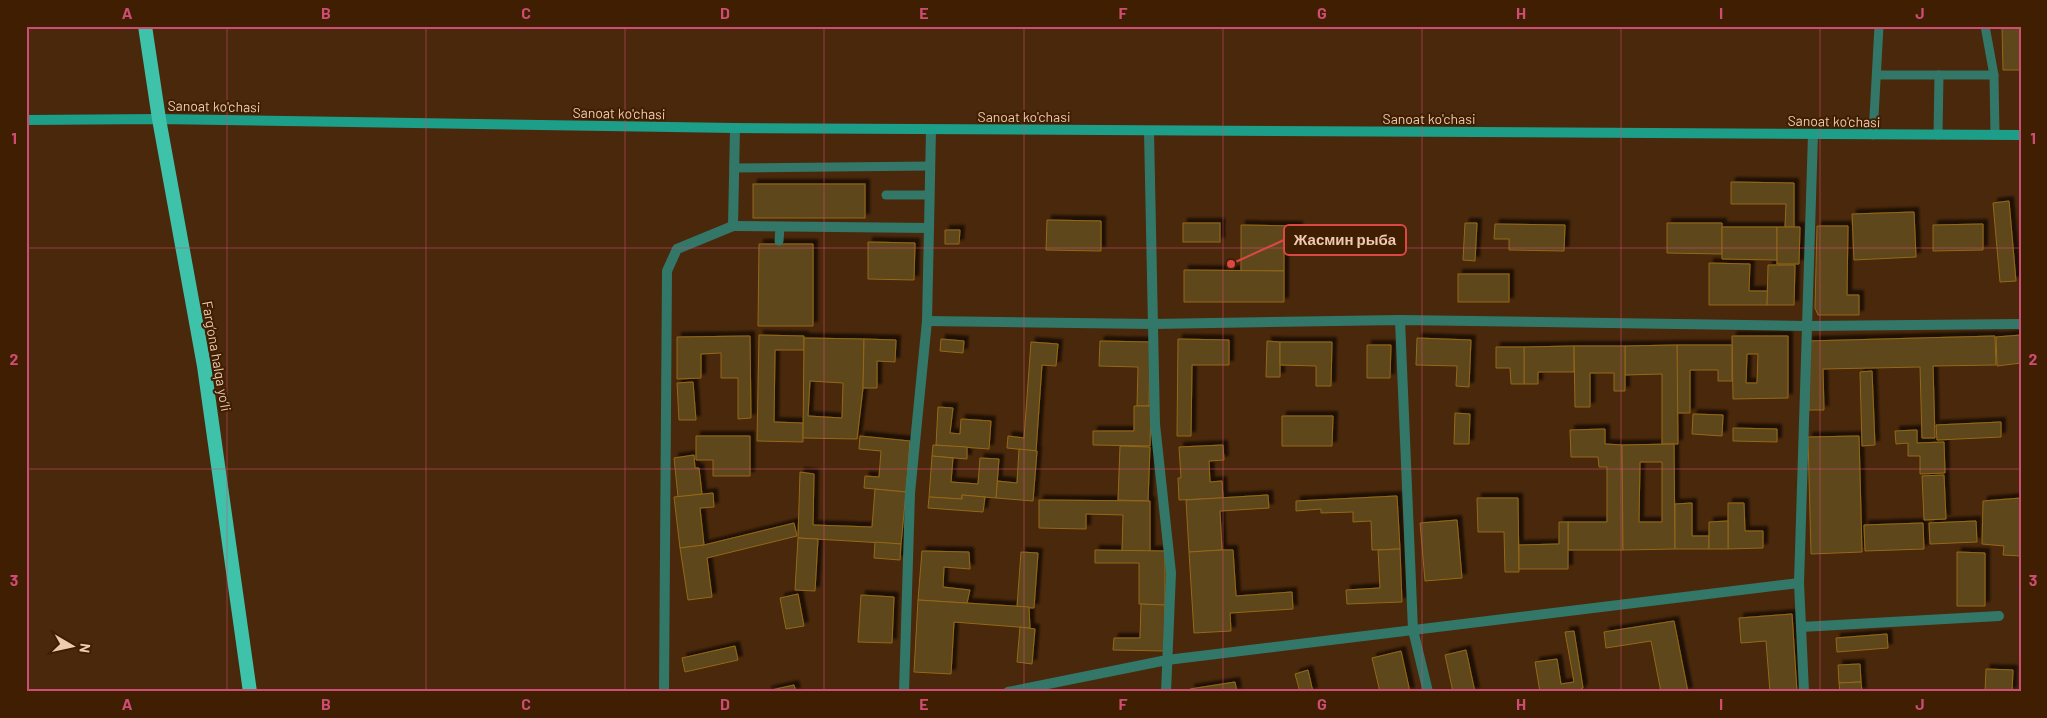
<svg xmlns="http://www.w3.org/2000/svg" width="2047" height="718" font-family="Barlow,sans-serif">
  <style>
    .building { fill: #5e461e; stroke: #946916; fill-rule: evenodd; filter: url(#shadow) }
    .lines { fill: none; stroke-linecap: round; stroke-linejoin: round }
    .service { stroke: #337769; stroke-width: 9 }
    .minor { stroke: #337769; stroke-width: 10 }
    .secondary { stroke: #1d9e88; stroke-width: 10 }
    .trunk { stroke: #3ec3aa; stroke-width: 14 }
    .grid { fill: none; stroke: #cf4d74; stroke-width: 1; stroke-opacity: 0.55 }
    .labels { text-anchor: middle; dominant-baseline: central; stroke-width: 4; stroke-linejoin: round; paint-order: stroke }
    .street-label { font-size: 14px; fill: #eecab0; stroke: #3f1e01 }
    .leader { fill: none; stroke: #db4843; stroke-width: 2 }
    .callout-dot { fill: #db4843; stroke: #3f1e01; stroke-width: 2 }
    .callout { fill: #3f1e01; stroke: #db4843; stroke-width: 2 }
    .callout-label { font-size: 15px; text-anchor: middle; font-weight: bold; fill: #eecab0 }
    .neatline { fill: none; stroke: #cf4d74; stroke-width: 2 }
    .grid-label { font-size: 16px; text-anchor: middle; font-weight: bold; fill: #cf4d74 }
  </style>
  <defs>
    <filter id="shadow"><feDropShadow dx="4.5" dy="-4.5" stdDeviation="1" flood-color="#0009"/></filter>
  </defs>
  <rect width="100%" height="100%" fill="#4a280b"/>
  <g class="building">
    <path d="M2002 26H2021V70H2003Z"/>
    <path d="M1731 182 1794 183V227H1785L1786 204H1731Z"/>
    <rect x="753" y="184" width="112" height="34"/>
    <path d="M2009 201 2016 281 2000 282 1993 203Z"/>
    <path d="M1914 212 1916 257 1854 260 1852 214Z"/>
    <path d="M1047 220 1101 221V251L1046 250Z"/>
    <rect x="1183" y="223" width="37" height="19"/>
    <path d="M1465 223H1477L1475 261 1463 260Z"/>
    <path d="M1667 223H1722V254L1667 253Z"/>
    <path d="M1495 224 1565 225 1564 251 1509 250V239H1494Z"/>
    <path d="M1983 224V250L1933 251V225Z"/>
    <path d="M1241 225 1298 226V242H1284V271H1241Z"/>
    <path d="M1817 226H1848L1847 295H1859V315H1818L1815 308Z"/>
    <path d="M1722 227H1777V260L1722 259Z"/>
    <path d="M1777 227H1800L1799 264H1777Z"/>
    <path d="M945 230H960L959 244H945Z"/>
    <path d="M868 242 915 243 914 280 868 279Z"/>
    <path d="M759 244H813V326H758Z"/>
    <path d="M1709 263 1750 264 1749 291H1768L1767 305H1709Z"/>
    <path d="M1768 265H1795L1794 305H1767Z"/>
    <path d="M1184 270 1284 271V302H1184Z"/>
    <rect x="1458" y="274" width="51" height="28"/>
    <path d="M759 335 804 336V350H775L774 422 803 423V442L757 441Z"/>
    <path d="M2021 335V363L1997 366 1996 337Z"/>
    <path d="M750 336 751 418 738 419V378H721V353L701 354V378L677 379V337Z"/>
    <path d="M1732 336H1788V398L1733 399ZM1747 354H1758L1757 383H1746Z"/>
    <path d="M1995 336 1996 365 1933 366 1935 438H1922L1920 367 1823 369 1824 410H1809L1808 341Z"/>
    <path d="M804 338 864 339 863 388 857 439 803 438ZM810 381 843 383 842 418 808 416Z"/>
    <path d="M1417 338 1471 340 1469 387 1456 386 1457 366 1416 365Z"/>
    <path d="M864 339 896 340 895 362 877 361V388H863Z"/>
    <path d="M941 339 964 341 963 353 940 351Z"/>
    <path d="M1178 339 1229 340V365H1192L1191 436H1177Z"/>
    <path d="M1100 341 1150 342 1149 406H1137L1138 367 1099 366Z"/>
    <path d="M1267 341 1280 342V377H1266Z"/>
    <path d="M1031 342 1058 344 1056 366 1042 365 1036 451 1007 448 1008 436 1024 438Z"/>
    <path d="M1280 342H1332L1331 386H1316V366L1280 365Z"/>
    <path d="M1367 345H1391L1390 378H1367Z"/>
    <path d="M1677 345H1732V381H1718V370H1690V413H1677Z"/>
    <path d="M1677 345 1678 444H1662V374L1625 375V346Z"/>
    <path d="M1574 346V372H1538V384H1524V347Z"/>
    <path d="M1574 346H1625V391H1614V373H1590V407H1575Z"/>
    <path d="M1496 347H1524V384H1511L1510 368H1496Z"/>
    <path d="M1872 371 1875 445 1862 446 1860 372Z"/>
    <path d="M693 382 696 420H679L677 383Z"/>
    <path d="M1134 406H1151L1150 446 1093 445V431H1134Z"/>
    <path d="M938 407 953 408 950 433 960 434 961 419 991 421 989 449 936 445Z"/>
    <path d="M1455 413 1470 414 1469 444H1454Z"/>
    <path d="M1693 414 1723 415 1722 436 1692 434Z"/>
    <path d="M1282 416H1333L1332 446H1282Z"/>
    <path d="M2001 422V437L1937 440 1936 425Z"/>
    <path d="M1733 428 1777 429V442L1733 441Z"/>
    <path d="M1605 429V444L1622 445 1623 550H1568V522H1607V467H1599L1598 457H1571L1570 430Z"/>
    <path d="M1917 430V443L1944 442 1945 473 1920 474V456H1908V443L1896 444 1895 431Z"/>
    <path d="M696 436H750V476H713V460H696Z"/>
    <path d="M860 436 910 441 906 492 864 488 865 476 879 477 881 451 859 449Z"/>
    <path d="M1859 436 1862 552 1811 554 1808 437Z"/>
    <path d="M1674 444 1675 549 1623 550 1622 445ZM1640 462H1662V522H1639Z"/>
    <path d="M933 445 967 447V459L932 456Z"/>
    <path d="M1223 445 1224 460 1209 461 1210 482 1222 481 1223 498 1179 500 1178 478H1181L1179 447Z"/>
    <path d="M1120 446 1150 447 1148 501 1118 500Z"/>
    <path d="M1019 449 1037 451 1033 501 996 498 997 481 1017 483Z"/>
    <path d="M694 455 695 468H699L702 494 678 497 674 458Z"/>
    <path d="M932 456 953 458 951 482 978 484 980 458 999 459 996 498 962 495V499L929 497Z"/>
    <path d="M800 472 814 474 813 525 872 527 875 489 906 492 901 544 798 538Z"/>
    <path d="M1944 475 1946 519 1924 520 1922 476Z"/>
    <path d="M713 493 714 507 700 508 704 545 680 548 674 497Z"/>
    <path d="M962 495 985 497 983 512 928 508 929 497 962 499Z"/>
    <path d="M1268 495 1269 508 1220 511 1222 550 1189 552 1186 500Z"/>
    <path d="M1397 496 1400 549 1372 550 1371 521 1353 522V512L1321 513V509L1296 511V501Z"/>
    <path d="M1477 498H1518L1519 572H1505L1504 532H1478Z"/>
    <path d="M2021 498V556L2003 555 2004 546 1982 544 1983 501Z"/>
    <path d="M1039 500 1150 501V551H1122L1123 515 1086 514V529L1039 528Z"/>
    <path d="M1692 503V536H1709V549H1675V504Z"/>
    <path d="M1728 503H1744L1745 531H1763V548L1728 549Z"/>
    <path d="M1457 520 1462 578 1425 581 1420 523Z"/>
    <path d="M1728 521V549H1709V522Z"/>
    <path d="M1976 521 1977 542 1930 544 1929 523Z"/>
    <path d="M1559 522H1568V569H1519V545L1559 544Z"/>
    <path d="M794 523 797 536 707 558 712 597 688 600 680 548 704 545Z"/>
    <path d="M1923 523 1924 549 1865 551 1864 525Z"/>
    <path d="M798 538 818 539 815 591 795 590Z"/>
    <path d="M875 542 901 544 900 560 874 558Z"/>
    <path d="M1400 549 1402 602 1347 604 1346 590 1380 588 1378 550Z"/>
    <path d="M1095 550 1165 551V605L1139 604V563H1095Z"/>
    <path d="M1222 550H1233L1236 596 1292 592 1293 609 1230 613 1231 631 1194 633 1189 552Z"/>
    <path d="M922 551 969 552 970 569 944 567 943 587 970 590 967 603 918 600Z"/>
    <path d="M1021 552 1038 553 1034 608 1017 607Z"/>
    <path d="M1957 552 1985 553V606H1957Z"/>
    <path d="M798 594 804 626 786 629 780 598Z"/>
    <path d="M861 595 894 597 892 643 858 642Z"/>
    <path d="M918 600 1029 607 1030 628 954 622 951 674 914 672Z"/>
    <path d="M1141 604 1165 605 1164 651 1113 650 1114 638H1140Z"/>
    <path d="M1792 614 1797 692H1770L1766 641 1741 643 1739 618Z"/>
    <path d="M1674 621 1688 692H1661L1651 641 1606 648 1604 632Z"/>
    <path d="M1020 627 1035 629 1032 664 1017 662Z"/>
    <path d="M1574 631 1583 688 1581 689V692H1540L1535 662 1557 659 1561 684 1574 682 1565 632Z"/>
    <path d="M1887 634 1888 648 1837 652 1836 638Z"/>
    <path d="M735 646 738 660 685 672 682 658Z"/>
    <path d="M1466 650 1475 692H1453L1445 655Z"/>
    <path d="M1401 651 1410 692H1380L1372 658Z"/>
    <path d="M1860 664 1861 682 1839 683 1838 665Z"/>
    <path d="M1986 669 2013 670 2012 692H1985Z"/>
    <path d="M1308 670 1313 692H1300L1295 674Z"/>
    <path d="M1235 682 1237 692H1191L1190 689Z"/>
    <path d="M1861 682 1862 692H1840L1839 683Z"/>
    <path d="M794 685 796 692H767V691Z"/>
  </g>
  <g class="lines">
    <g class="service">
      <path d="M1985 26 1994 75 1995 135"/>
      <path d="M1877 75H1994"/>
      <path d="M1873 135 1879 26"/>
      <path d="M1938 135 1939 75"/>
      <path d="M734 168 930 166"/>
      <path d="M886 195H929"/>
      <path d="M779 241 780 227"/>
    </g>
    <g class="minor">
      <path d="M1149 131 1155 424 1171 573 1166 692"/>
      <path d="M733 226 929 228 927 321 910 493 904 692"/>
      <path d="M929 228 931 129"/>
      <path d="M1400 320 1413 630 1428 692"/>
      <path d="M927 321 1153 324 1400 320 1806 326 2021 324"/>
      <path d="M1801 627 1999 616"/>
      <path d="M664 692 667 271 677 249 733 226 735 128"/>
      <path d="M1008 692 1167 660 1799 583"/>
      <path d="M1804 692 1799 583 1813 134"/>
    </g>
    <path class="secondary" d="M26 120 159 119 735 128 2021 135"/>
    <path class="trunk" d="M145 26 159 119 204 366 250 692"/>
  </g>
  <path class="grid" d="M227 26V692M426 26V692M625 26V692M824 26V692M1024 26V692M1223 26V692M1422 26V692M1621 26V692M1820 26V692M26 248H2021M26 469H2021"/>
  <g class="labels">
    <g class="street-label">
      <text transform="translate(214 106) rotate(1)">Sanoat ko'chasi</text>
      <text transform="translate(619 113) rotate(1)">Sanoat ko'chasi</text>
      <text x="1024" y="116">Sanoat ko'chasi</text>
      <text x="1429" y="118">Sanoat ko'chasi</text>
      <text transform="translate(1834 121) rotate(1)">Sanoat ko'chasi</text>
      <text transform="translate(217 356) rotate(80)">Farg‘ona halqa yo‘li</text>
    </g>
  </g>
  <path class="leader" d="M1231 264L1284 240"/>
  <circle class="callout-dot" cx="1231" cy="264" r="5"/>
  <rect class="callout" x="1284" y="225" width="122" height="30" rx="5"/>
  <g class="callout-label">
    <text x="1345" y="245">Жасмин рыба</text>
  </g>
  <rect width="2047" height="718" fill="none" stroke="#3f1e01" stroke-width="55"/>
  <g transform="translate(72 646) rotate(99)" stroke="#3f1e01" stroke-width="4" paint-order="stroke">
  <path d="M0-4L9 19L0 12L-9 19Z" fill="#eecab0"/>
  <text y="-8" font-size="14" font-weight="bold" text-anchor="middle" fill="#eecab0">N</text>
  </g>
  <rect x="28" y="28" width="1992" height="662" class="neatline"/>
  <g class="grid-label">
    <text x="127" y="19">A</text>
    <text x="326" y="19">B</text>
    <text x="526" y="19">C</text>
    <text x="725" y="19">D</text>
    <text x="924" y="19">E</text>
    <text x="1123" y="19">F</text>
    <text x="1322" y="19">G</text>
    <text x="1521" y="19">H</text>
    <text x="1721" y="19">I</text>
    <text x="1920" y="19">J</text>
    <text x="14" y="144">1</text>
    <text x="2033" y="144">1</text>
    <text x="14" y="365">2</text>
    <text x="2033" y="365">2</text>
    <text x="14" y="586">3</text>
    <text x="2033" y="586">3</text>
    <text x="127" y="710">A</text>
    <text x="326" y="710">B</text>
    <text x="526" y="710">C</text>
    <text x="725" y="710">D</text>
    <text x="924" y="710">E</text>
    <text x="1123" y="710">F</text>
    <text x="1322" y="710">G</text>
    <text x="1521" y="710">H</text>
    <text x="1721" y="710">I</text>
    <text x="1920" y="710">J</text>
  </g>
</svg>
